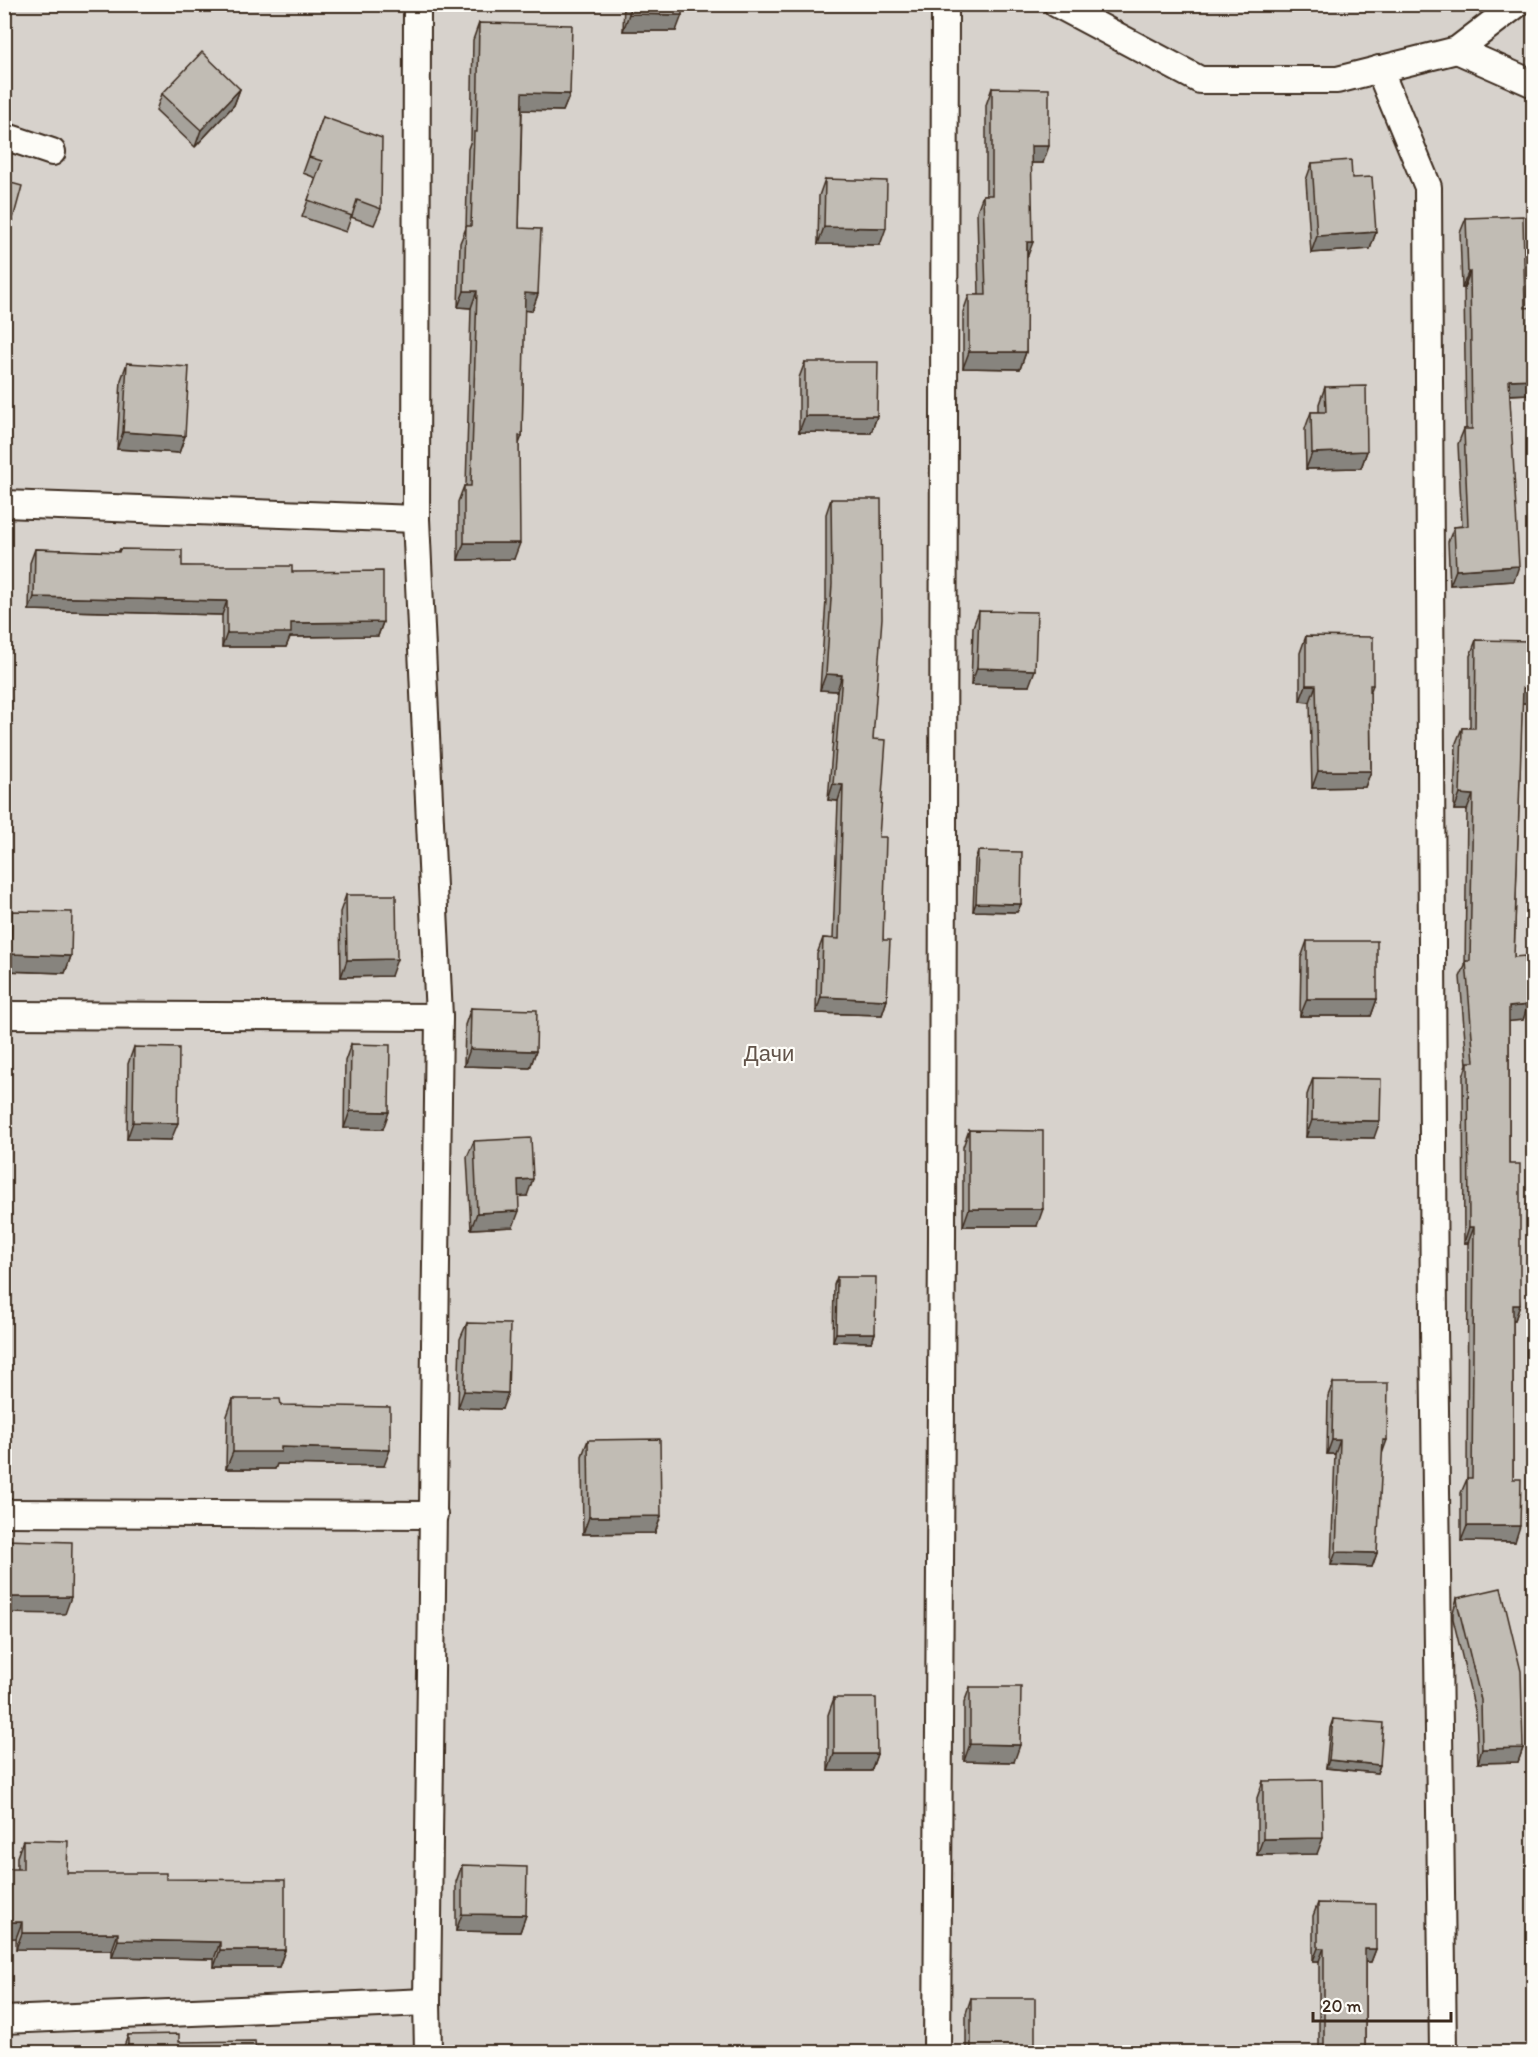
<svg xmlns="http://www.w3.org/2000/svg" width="1538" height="2057" font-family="Itim,sans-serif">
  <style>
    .green { fill: #d7d2cc; stroke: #897e75; stroke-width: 1.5 }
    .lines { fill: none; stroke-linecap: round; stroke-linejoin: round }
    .service-casing { stroke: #3b2a1e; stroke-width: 30 }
    .service { stroke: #fdfcf7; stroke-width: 26 }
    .wall { fill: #a6a29b; stroke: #3b2a1e; stroke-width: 1.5 }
    .shaded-wall { fill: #87847e; stroke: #3b2a1e; stroke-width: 1.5 }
    .building { fill: #c1bcb4; stroke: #3b2a1e; stroke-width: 1.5 }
    .labels { text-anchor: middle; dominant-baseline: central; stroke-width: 4.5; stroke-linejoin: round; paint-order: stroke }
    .park-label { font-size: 22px; fill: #62544a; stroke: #fdfcf7 }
  </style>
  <rect width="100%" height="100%" fill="#f1efea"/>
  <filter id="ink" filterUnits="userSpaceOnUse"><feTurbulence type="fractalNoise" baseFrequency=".0167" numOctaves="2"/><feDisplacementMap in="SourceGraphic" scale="12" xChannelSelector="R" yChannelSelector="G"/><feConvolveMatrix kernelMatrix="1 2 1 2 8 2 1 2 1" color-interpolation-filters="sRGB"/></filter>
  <g filter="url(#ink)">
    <rect class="green" x="5" y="5" width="1528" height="2047"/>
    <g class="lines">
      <g class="service-casing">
        <g id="service">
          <path d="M417 4 416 519 439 1017 427 2002 428 2052"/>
          <path d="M1057 4 1200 80H1337L1457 50 1517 4"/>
          <path d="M1457 50 1534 84"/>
          <path d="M1379 69 1428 187 1434 1329 1443 2052"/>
          <path d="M4 136 52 152"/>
          <path d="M4 504 416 519"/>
          <path d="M4 1015 439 1017"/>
          <path d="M4 1513 434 1515"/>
          <path d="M4 2020 427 2002"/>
          <path d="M937 2052 942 1237 945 4"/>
        </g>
      </g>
      <use href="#service" class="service"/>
    </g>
    <g class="wall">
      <path d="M624 4H682L676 31H623Z"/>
      <path d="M479 23 570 94 563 111 522 110 519 228 538 294 532 311 524 310 522 436 519 444 514 559 458 560V502L464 486H466L471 308 458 307 460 243 466 228 468 149 471 140 473 40Z"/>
      <path d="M992 88 1043 163H1031L1026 258V352L1020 369 963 368V312L969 295H979L977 211 983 195H986V105Z"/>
      <path d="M240 89 234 105 195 147 156 110 162 94Z"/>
      <path d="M323 117 381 209 374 225 351 217 346 232 302 217 316 178 303 173Z"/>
      <path d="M1312 163 1352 178 1376 232 1370 249 1311 253 1306 180Z"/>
      <path d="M825 179 880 245 818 244 819 196Z"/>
      <path d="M1466 218 1525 308 1530 394 1510 395 1514 581 1450 585 1448 542 1454 527 1462 526 1458 444 1464 429H1466L1464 288H1462L1460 233Z"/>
      <path d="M805 362 877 416 871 433 799 432V378Z"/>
      <path d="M127 363 185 436 179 453 117 449 121 380Z"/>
      <path d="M1325 387 1367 451 1361 468 1306 469 1305 429 1311 412H1319V404Z"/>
      <path d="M831 499 873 739 883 940 887 1000 882 1015 816 1013 817 954 823 938 833 939 838 801 828 800 837 691 820 690 826 600V514Z"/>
      <path d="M35 549 118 552 120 549 182 566 292 572 383 622 378 636 290 637 286 647H222V615L29 610 30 563Z"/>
      <path d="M979 611 1029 686 971 685 973 627Z"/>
      <path d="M1306 636 1373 685 1370 693 1371 771 1365 787 1312 788 1310 702 1300 701V653Z"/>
      <path d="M1476 640 1531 703H1522L1514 957 1528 1005 1523 1020 1509 1021V1164L1520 1305 1515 1320H1513V1479L1515 1542 1461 1541V1493L1467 1479 1468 1243H1464L1463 1077 1467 1064 1460 977 1465 966 1467 810H1454L1456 743 1462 728H1470V656Z"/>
      <path d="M978 851 1021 904 1017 912 973 911 975 860Z"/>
      <path d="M346 895 391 976 341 977 340 912Z"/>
      <path d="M12 911 71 956 65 973 5 971 6 928Z"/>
      <path d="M1307 941 1377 999 1371 1016H1300L1301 958Z"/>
      <path d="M471 1008 536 1051 530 1068 464 1066 465 1025Z"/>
      <path d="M351 1044 383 1129 344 1128 345 1061Z"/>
      <path d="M134 1047 171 1140 127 1139 128 1064Z"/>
      <path d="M1313 1078 1374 1138 1306 1137 1307 1095Z"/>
      <path d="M969 1130 1037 1226H963V1147Z"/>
      <path d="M474 1141 527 1196H518L513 1227 471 1229 467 1157Z"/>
      <path d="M837 1277 875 1333 872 1342 833 1341 834 1285Z"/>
      <path d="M467 1323 502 1409 458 1408 460 1339Z"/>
      <path d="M1333 1383 1377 1553 1372 1567 1331 1565 1335 1454H1327L1328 1396Z"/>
      <path d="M233 1399 281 1405 384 1466 277 1464 275 1469H226L227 1416Z"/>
      <path d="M588 1440 661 1516 655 1533 583 1534 582 1456Z"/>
      <path d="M1457 1598 1523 1748 1518 1762 1478 1763 1476 1714 1453 1619V1612Z"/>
      <path d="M970 1687 1014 1762 964 1761V1703Z"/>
      <path d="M834 1698 877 1754 871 1771H828V1715Z"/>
      <path d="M1333 1719 1380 1765 1377 1773 1326 1768 1330 1728Z"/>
      <path d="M1263 1781 1317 1854 1257 1855V1798Z"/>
      <path d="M23 1840 67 1873 166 1879 285 1950 279 1967H214V1959L112 1957V1950L16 1949 17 1857Z"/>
      <path d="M462 1865 526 1915 520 1932 456 1931V1882Z"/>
      <path d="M1318 1903 1376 1949 1371 1962H1365V2052H1319V1961H1313V1916Z"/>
      <path d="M971 1998 1035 2052H966V2013Z"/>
      <path d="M128 2035 179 2042 256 2052H122Z"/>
    </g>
    <g class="shaded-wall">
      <path d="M629 14 682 15 676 31H623Z"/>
      <path d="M240 89 234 105 195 147 201 130Z"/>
      <path d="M522 93 570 94 563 111 516 110Z"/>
      <path d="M1031 146H1049L1043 163H1025Z"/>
      <path d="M824 227 886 228 880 245 818 244Z"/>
      <path d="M1376 232 1370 249 1311 253 1317 236Z"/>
      <path d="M1027 242H1033L1027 258Z"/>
      <path d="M1470 272 1464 288H1462L1468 273Z"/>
      <path d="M464 291H477L471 308 458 307Z"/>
      <path d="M525 293 538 294 532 311 518 310Z"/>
      <path d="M969 352H1026L1020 369 963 368Z"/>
      <path d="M1533 379V385L1530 394 1504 395 1509 380Z"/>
      <path d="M805 416H877L871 433 799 432Z"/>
      <path d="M123 432 185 436 179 453 117 449Z"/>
      <path d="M1367 451 1361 468 1306 469 1312 453Z"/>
      <path d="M464 543H520L514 559 458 560Z"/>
      <path d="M1519 566 1514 581 1450 585 1456 570Z"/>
      <path d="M34 597 227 601 222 615 29 610Z"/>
      <path d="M383 622 378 636 290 637 286 647H222L227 633 291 623Z"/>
      <path d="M977 668 1035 670 1029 686 971 685Z"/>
      <path d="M826 674 842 675 837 691 820 690Z"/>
      <path d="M1306 685H1316L1310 702 1300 701Z"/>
      <path d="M1523 688H1533V696L1531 703H1517Z"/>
      <path d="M1318 771H1371L1365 787 1312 788Z"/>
      <path d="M833 784 843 785 838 801 828 800Z"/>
      <path d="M1460 794 1473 795 1467 810H1454Z"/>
      <path d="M976 903 1021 904 1017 912 973 911Z"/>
      <path d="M11 954 71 956 65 973 5 971Z"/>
      <path d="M397 959 391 976 341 977 347 960Z"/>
      <path d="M821 997 887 1000 882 1015 816 1013Z"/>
      <path d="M1307 999H1377L1371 1016H1300Z"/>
      <path d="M1528 1005 1523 1020 1504 1022 1509 1007Z"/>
      <path d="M470 1049 536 1051 530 1068 464 1066Z"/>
      <path d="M350 1111 389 1112 383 1129 344 1128Z"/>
      <path d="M1312 1120 1380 1121 1374 1138 1306 1137Z"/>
      <path d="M133 1122 178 1123 171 1140 127 1139Z"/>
      <path d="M533 1179 527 1196 511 1197 518 1180Z"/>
      <path d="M969 1209H1043L1037 1226H963Z"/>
      <path d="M519 1211 513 1227 471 1229 477 1213Z"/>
      <path d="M1469 1227H1474L1468 1243H1464Z"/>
      <path d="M1513 1305H1520L1515 1320H1507Z"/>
      <path d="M836 1333H875L872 1342 833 1341Z"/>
      <path d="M464 1391 508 1393 502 1409 458 1408Z"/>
      <path d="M1332 1440H1340L1335 1454H1327Z"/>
      <path d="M1383 1440H1387L1382 1454Z"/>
      <path d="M281 1447 390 1450 384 1466 277 1464 275 1469H226L233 1452Z"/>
      <path d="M661 1516 655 1533 583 1534 589 1517Z"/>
      <path d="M1467 1526H1520L1515 1542 1461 1541Z"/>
      <path d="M1336 1552 1377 1553 1372 1567 1331 1565Z"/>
      <path d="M4 1597H71L65 1614 4 1613Z"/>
      <path d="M970 1744 1020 1745 1014 1762 964 1761Z"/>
      <path d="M1523 1748 1518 1762 1478 1763 1482 1749Z"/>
      <path d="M834 1754H877L871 1771H828Z"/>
      <path d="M1329 1760 1380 1765 1377 1773 1326 1768Z"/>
      <path d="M1323 1838 1317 1854 1257 1855 1263 1839Z"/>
      <path d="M462 1914 526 1915 520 1932 456 1931Z"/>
      <path d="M4 1922H22L16 1938 4 1939Z"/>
      <path d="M22 1933H118L112 1950 16 1949Z"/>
      <path d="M118 1940 220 1942 214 1959 112 1957Z"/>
      <path d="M1318 1948H1324L1319 1961H1313Z"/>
      <path d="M1365 1949H1376L1371 1962H1360Z"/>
      <path d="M220 1950H285L279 1967H214Z"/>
    </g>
    <g class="building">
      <path d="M630 4H682V15L629 14Z"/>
      <path d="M479 23 572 25 570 94 522 93 519 228 541 229 538 294 525 293 522 436H519L520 543H464V486H471L477 291H464L466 226H471L474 132H477Z"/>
      <path d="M202 52 240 89 201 130 162 94Z"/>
      <path d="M992 88 1049 89V146H1031L1033 242H1027L1026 352H969V295H986L983 195H992Z"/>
      <path d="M323 117 382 138 381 209 357 200 352 216 308 200 322 161 309 157Z"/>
      <path d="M1351 160 1352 178 1372 177 1376 232 1317 236 1312 163Z"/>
      <path d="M825 179 887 181 886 228 824 227Z"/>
      <path d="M4 181 22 186 6 245H4Z"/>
      <path d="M1523 216 1525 308 1533 307V379L1509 380 1519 566 1456 570 1454 527 1468 526 1464 429H1472L1470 272 1468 273 1466 218Z"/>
      <path d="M805 362H878L877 416H805Z"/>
      <path d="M127 363 189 367 185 436 123 432Z"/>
      <path d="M1366 386 1367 451 1312 453 1311 412H1326L1325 387Z"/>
      <path d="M831 499H881L882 618 873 739 886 740 879 837H886L883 940H890L887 1000 821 997 823 938 839 939 843 785 833 784 842 675 826 674 832 584Z"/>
      <path d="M35 549 119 552 120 549 182 550V566H292V572L383 571V622L291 623V633H227V601L34 597Z"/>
      <path d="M979 611 1037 612 1035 670 977 668Z"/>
      <path d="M1306 636 1373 637V685H1370L1371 771H1318L1316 685H1306Z"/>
      <path d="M1476 640 1533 641V688H1523L1514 957 1525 956 1528 1005 1509 1007V1164H1520V1305H1513V1479H1521L1520 1526H1467V1478H1472L1474 1227H1469L1468 1062H1474L1466 961H1470L1473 795 1460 794 1462 728H1475Z"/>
      <path d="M978 851 1022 852 1021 904 976 903Z"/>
      <path d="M346 895H396L397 959 347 960Z"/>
      <path d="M12 911 72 912 71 956 11 954Z"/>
      <rect x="1307" y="941" width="70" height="58"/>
      <path d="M471 1008 537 1010 536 1051 470 1049Z"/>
      <path d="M351 1044 390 1045 389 1112 350 1111Z"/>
      <path d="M134 1047 179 1048 178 1123 133 1122Z"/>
      <path d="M1313 1078 1381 1079 1380 1121 1312 1120Z"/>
      <path d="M969 1130 1043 1131V1209H969Z"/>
      <path d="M531 1138 533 1179 518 1180 519 1211 477 1213 474 1141Z"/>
      <path d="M837 1277H876L875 1333H836Z"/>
      <path d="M467 1323 510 1324 508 1393 464 1391Z"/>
      <path d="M1333 1383H1388L1387 1440H1383L1377 1553 1336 1552 1340 1440H1332Z"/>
      <path d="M233 1399H280L281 1405 390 1407V1450L281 1447V1452H233Z"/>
      <path d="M660 1439 661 1516 589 1517 588 1440Z"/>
      <path d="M4 1540 72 1542 71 1597H4Z"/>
      <path d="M1501 1588 1521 1671 1523 1748 1482 1749 1481 1700 1458 1606 1457 1598Z"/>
      <path d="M970 1687H1021L1020 1745 970 1744Z"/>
      <path d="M834 1698H876L877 1754H834Z"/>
      <path d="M1333 1719 1383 1723 1380 1765 1329 1760Z"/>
      <path d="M1322 1780 1323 1838 1263 1839V1781Z"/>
      <path d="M23 1840 68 1841 67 1873H166V1879L285 1880V1950H220V1942L118 1940V1933H22V1922H4V1869H23Z"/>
      <path d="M462 1865 527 1867 526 1915 462 1914Z"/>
      <path d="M1318 1903 1376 1904V1949H1365V2052H1324V1948H1318Z"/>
      <rect x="971" y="1998" width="64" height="54"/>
      <path d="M179 2034V2042L255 2041 256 2052H128V2035Z"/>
    </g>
  </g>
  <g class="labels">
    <g class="park-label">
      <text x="769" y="1053">Дачи</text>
    </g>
  </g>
  <rect width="1538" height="2057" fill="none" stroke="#fdfcf7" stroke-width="24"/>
  <rect x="12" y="12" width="1514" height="2033" fill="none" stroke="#3b2a1e" stroke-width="2" filter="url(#ink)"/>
  <path d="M1313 2012v9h138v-9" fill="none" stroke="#3b2a1e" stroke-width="3"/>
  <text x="1322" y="2012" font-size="18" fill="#3b2a1e" stroke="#fdfcf7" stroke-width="4.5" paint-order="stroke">20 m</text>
</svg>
